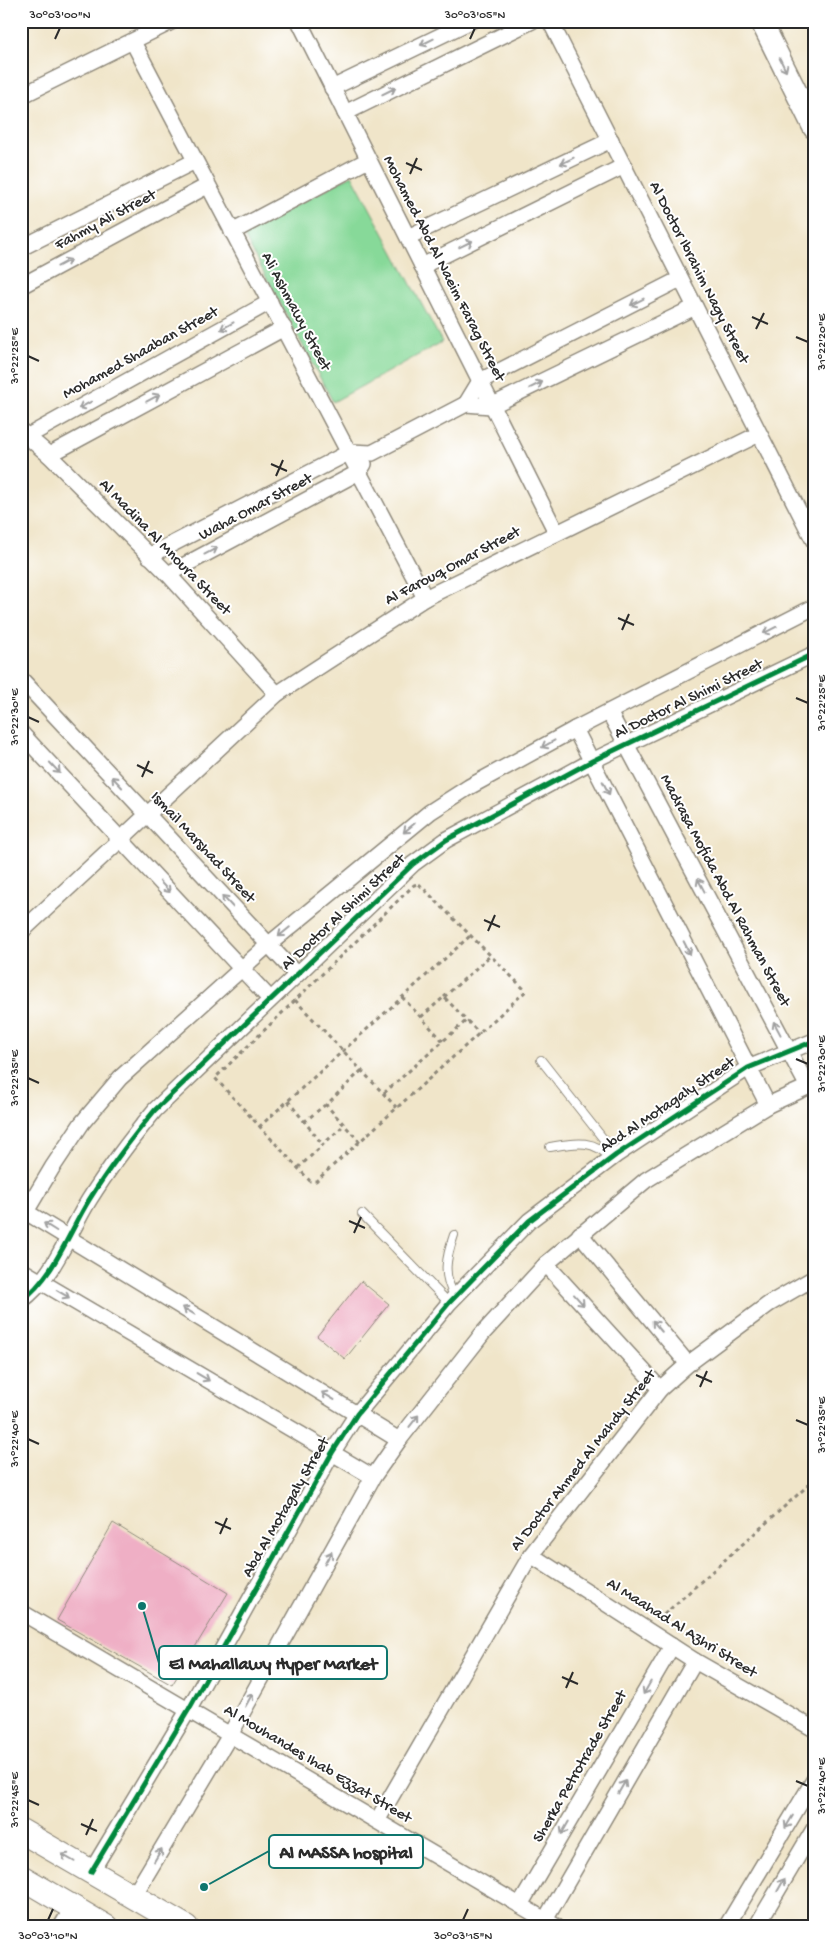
<svg xmlns="http://www.w3.org/2000/svg" width="835" height="1948" font-family="'Gochi Hand',sans-serif">
  <style>
    .grass { fill: #87d999; stroke: #598262 }
    .building { fill: #efafc5 }
    .lines { fill: none; stroke-linecap: round; stroke-linejoin: round }
    .lane-casing { stroke: #8e887a; stroke-width: 10 }
    .street-casing { stroke: #8e887a; stroke-width: 18 }
    .secondary-casing { stroke: #8e887a; stroke-width: 24 }
    .primary-casing { stroke: #8e887a; stroke-width: 26 }
    .path { stroke: #8e887a; stroke-width: 3; stroke-dasharray: 4 4; stroke-linecap: butt }
    .lane { stroke: #fff; stroke-width: 8 }
    .street { stroke: #fff; stroke-width: 15 }
    .secondary { stroke: #fff; stroke-width: 21 }
    .primary { stroke: #fff; stroke-width: 24 }
    .cycleway-casing { stroke: #fff; stroke-width: 8 }
    .cycleway { stroke: #00873e; stroke-width: 5 }
    .oneway { stroke: #a0a0a0 }
    .ticks { fill: none; stroke: #2b2b2b; stroke-width: 2 }
    .labels { text-anchor: middle; dominant-baseline: central; stroke-width: 4; stroke-linejoin: round; paint-order: stroke }
    .street-label { font-size: 16px; fill: #2b2b2b; stroke: #fff }
    .leader { fill: none; stroke: #0f766e; stroke-width: 2 }
    .callout-dot { fill: #0f766e; stroke: #fff; stroke-width: 2 }
    .callout { fill: #fff; stroke: #0f766e; stroke-width: 2 }
    .callout-label { font-size: 18px; text-anchor: middle; font-weight: bold; fill: #2b2b2b }
    .neatline { fill: none; stroke: #2b2b2b; stroke-width: 2 }
    .ticks-label { font-size: 12px; text-anchor: middle; fill: #2b2b2b }
  </style>
  <rect width="100%" height="100%" fill="#fff"/>
  <filter id="ink" filterUnits="userSpaceOnUse"><feTurbulence type="fractalNoise" baseFrequency=".02" numOctaves="2"/><feDisplacementMap in="SourceGraphic" scale="10" xChannelSelector="R" yChannelSelector="G"/><feConvolveMatrix kernelMatrix="1 2 1 2 8 2 1 2 1" color-interpolation-filters="sRGB"/></filter>
  <filter id="wash" filterUnits="userSpaceOnUse"><feTurbulence type="fractalNoise" baseFrequency=".0096" numOctaves="4" result="noise"/><feDisplacementMap in="SourceGraphic" scale="20" xChannelSelector="R" yChannelSelector="G"/><feGaussianBlur stdDeviation="1.12" result="paint"/><feColorMatrix in="noise" values="0 0 0 0 0 0 0 0 0 0 0 0 0 0 0 0 0 1.4 0 .05"/><feComposite in="paint" operator="in"/></filter>
  <g filter="url(#wash)">
    <rect width="100%" height="100%" fill="#f0e5c9"/>
    <path class="grass" d="M352 175 442 342 333 402 243 234Z"/>
    <g id="blocks">
      <g class="building">
        <path d="M361 1281 389 1304 345 1359 317 1336Z"/>
        <path d="M113 1523 228 1593 172 1685 57 1620Z"/>
      </g>
    </g>
  </g>
  <g filter="url(#ink)">
    <use href="#blocks" fill-opacity="0" stroke="#8e887a" stroke-width="1"/>
    <g class="lines">
      <g class="lane-casing">
        <g id="lane">
          <path d="M541 1060 616 1155"/>
          <path d="M550 1147C574 1143 594 1138 611 1159"/>
          <path d="M362 1214 449 1303"/>
          <path d="M454 1235C446 1258 442 1275 455 1297"/>
        </g>
      </g>
      <g class="street-casing">
        <g id="street">
          <path d="M299 21 556 532"/>
          <path d="M550 21 814 541"/>
          <path d="M133 42 425 598"/>
          <path d="M332 88 471 21"/>
          <path d="M21 96 173 21"/>
          <path d="M345 113 532 21"/>
          <path d="M232 232 368 160"/>
          <path d="M408 237 611 140"/>
          <path d="M21 248 195 161"/>
          <path d="M422 266 624 166"/>
          <path d="M21 286 207 186"/>
          <path d="M466 404 480 381 680 279"/>
          <path d="M21 431 49 455 168 574 277 694"/>
          <path d="M28 436 270 302"/>
          <path d="M49 455 284 328"/>
          <path d="M149 556 350 452 372 453 466 404 491 406 695 307"/>
          <path d="M168 574 359 472 364 464"/>
          <path d="M21 679 296 974"/>
          <path d="M609 712 808 1087"/>
          <path d="M575 729 768 1105"/>
          <path d="M21 733 270 999"/>
          <path d="M21 932 277 694 425 598 759 434"/>
          <path d="M26 1212 399 1440"/>
          <path d="M21 1220 52 1168 82 1123 120 1078 268 945 430 812 469 787 575 729 814 607"/>
          <path d="M580 1234 688 1364"/>
          <path d="M546 1264 660 1389"/>
          <path d="M21 1270 373 1477"/>
          <path d="M21 1301C54 1277 68 1234 89 1200 109 1168 131 1139 155 1110L413 864 446 840 592 761 814 654"/>
          <path d="M531 1555 695 1661 814 1729"/>
          <path d="M21 1612 557 1927"/>
          <path d="M377 1821 531 1555 660 1389 688 1364 769 1304 814 1278"/>
          <path d="M91 1872 189 1709 332 1453 357 1414 449 1303 529 1221 616 1155 748 1068 814 1041"/>
          <path d="M133 1897 230 1735 373 1477 399 1440 483 1333 546 1264 646 1180 768 1105 814 1084"/>
          <path d="M520 1905 672 1646"/>
          <path d="M545 1920 695 1661"/>
          <path d="M61 1927 73 1907"/>
          <path d="M726 1927 814 1780"/>
          <path d="M756 1927 814 1829"/>
        </g>
      </g>
      <g class="secondary-casing">
        <path id="secondary" d="M761 21 814 128"/>
      </g>
      <g class="primary-casing">
        <g id="primary">
          <path d="M21 1831 186 1927"/>
          <path d="M21 1877 106 1927"/>
        </g>
      </g>
      <g class="path">
        <path d="M419 884 526 991 316 1181H310L215 1078 414 885Z"/>
        <path d="M402 997 443 1041"/>
        <path d="M444 997 491 955"/>
        <path d="M295 1000 397 1108"/>
        <path d="M421 1017 444 997 480 1034"/>
        <path d="M384 1093 467 1020"/>
        <path d="M288 1101 323 1145"/>
        <path d="M304 1122 325 1105"/>
        <path d="M259 1127 471 935"/>
        <path d="M360 1142 326 1105 362 1070"/>
        <path d="M298 1168 344 1125"/>
        <path d="M658 1620 814 1480"/>
      </g>
      <use href="#lane" class="lane"/>
      <use href="#street" class="street"/>
      <use href="#secondary" class="secondary"/>
      <use href="#primary" class="primary"/>
      <g class="cycleway-casing">
        <g id="cycleway">
          <path d="M21 1301C54 1277 68 1234 89 1200 109 1168 131 1139 155 1110L413 864 446 840 592 761 814 654"/>
          <path d="M91 1872 189 1709 332 1453 357 1414 449 1303 529 1221 616 1155 748 1068 814 1041"/>
        </g>
      </g>
      <use href="#cycleway" class="cycleway"/>
    </g>
    <defs><path id="oneway-shaft" d="M-6 0H5M1.5-3L5.5 0L1.5 3" fill="none" stroke-width="1.6" stroke-linecap="round" stroke-linejoin="round" transform="scale(1.25)"/></defs>
    <g class="oneway">
      <use href="#oneway-shaft" transform="translate(427 42) rotate(154)"/>
      <use href="#oneway-shaft" transform="translate(783 65) rotate(64)"/>
      <use href="#oneway-shaft" transform="translate(389 91) rotate(-26)"/>
      <use href="#oneway-shaft" transform="translate(567 161) rotate(154)"/>
      <use href="#oneway-shaft" transform="translate(466 244) rotate(-26)"/>
      <use href="#oneway-shaft" transform="translate(64 263) rotate(-28)"/>
      <use href="#oneway-shaft" transform="translate(637 302) rotate(153)"/>
      <use href="#oneway-shaft" transform="translate(227 326) rotate(151)"/>
      <use href="#oneway-shaft" transform="translate(536 385) rotate(-26)"/>
      <use href="#oneway-shaft" transform="translate(153 398) rotate(-28)"/>
      <use href="#oneway-shaft" transform="translate(85 405) rotate(151)"/>
      <use href="#oneway-shaft" transform="translate(211 551) rotate(-28)"/>
      <use href="#oneway-shaft" transform="translate(770 630) rotate(153)"/>
      <use href="#oneway-shaft" transform="translate(548 744) rotate(151)"/>
      <use href="#oneway-shaft" transform="translate(55 768) rotate(47)"/>
      <use href="#oneway-shaft" transform="translate(117 782) rotate(-133)"/>
      <use href="#oneway-shaft" transform="translate(606 788) rotate(63)"/>
      <use href="#oneway-shaft" transform="translate(409 828) rotate(140)"/>
      <use href="#oneway-shaft" transform="translate(701 885) rotate(-118)"/>
      <use href="#oneway-shaft" transform="translate(165 887) rotate(47)"/>
      <use href="#oneway-shaft" transform="translate(227 901) rotate(-133)"/>
      <use href="#oneway-shaft" transform="translate(284 932) rotate(141)"/>
      <use href="#oneway-shaft" transform="translate(687 948) rotate(63)"/>
      <use href="#oneway-shaft" transform="translate(777 1028) rotate(-118)"/>
      <use href="#oneway-shaft" transform="translate(50 1227) rotate(-148)"/>
      <use href="#oneway-shaft" transform="translate(63 1294) rotate(31)"/>
      <use href="#oneway-shaft" transform="translate(579 1300) rotate(48)"/>
      <use href="#oneway-shaft" transform="translate(189 1311) rotate(-149)"/>
      <use href="#oneway-shaft" transform="translate(657 1326) rotate(-130)"/>
      <use href="#oneway-shaft" transform="translate(203 1377) rotate(31)"/>
      <use href="#oneway-shaft" transform="translate(328 1396) rotate(-149)"/>
      <use href="#oneway-shaft" transform="translate(414 1421) rotate(-52)"/>
      <use href="#oneway-shaft" transform="translate(328 1558) rotate(-61)"/>
      <use href="#oneway-shaft" transform="translate(647 1688) rotate(120)"/>
      <use href="#oneway-shaft" transform="translate(249 1700) rotate(-61)"/>
      <use href="#oneway-shaft" transform="translate(622 1787) rotate(-60)"/>
      <use href="#oneway-shaft" transform="translate(789 1822) rotate(121)"/>
      <use href="#oneway-shaft" transform="translate(565 1828) rotate(120)"/>
      <use href="#oneway-shaft" transform="translate(158 1855) rotate(-59)"/>
      <use href="#oneway-shaft" transform="translate(68 1858) rotate(-150)"/>
      <use href="#oneway-shaft" transform="translate(781 1885) rotate(-60)"/>
    </g>
  </g>
  <path class="ticks" d="M55 39 60 28M470 39 475 28M406 163 422 170M410 174 417 158M752 317 768 324M756 329 764 313M796 337 808 342M28 356 39 361M271 464 287 471M276 476 283 460M618 618 634 625M622 630 629 614M796 698 808 703M28 717 39 722M137 765 153 773M142 777 149 761M484 920 500 927M488 931 495 915M796 1059 808 1064M28 1078 39 1083M349 1221 365 1228M354 1233 361 1217M696 1375 712 1382M700 1387 707 1371M796 1420 808 1425M28 1439 39 1444M215 1522 231 1529M220 1534 227 1518M562 1677 578 1684M566 1688 573 1672M796 1781 808 1786M28 1800 39 1805M81 1824 97 1831M86 1835 93 1819M48 1920 53 1909M463 1920 468 1909"/>
  <g class="labels">
    <g class="street-label">
      <text transform="translate(106 221) rotate(-28)">Fahmy Ali Street</text>
      <text transform="translate(443 269) rotate(63)">Mohamed Abd Al Naeim Farag Street</text>
      <text transform="translate(698 273) rotate(63)">Al Doctor Ibrahim Nagy Street</text>
      <text transform="translate(295 312) rotate(62)">Ali Ashmawy Street</text>
      <text transform="translate(141 354) rotate(-29)">Mohamed Shaaban Street</text>
      <text transform="translate(256 508) rotate(-28)">Waha Omar Street</text>
      <text transform="translate(164 548) rotate(46)">Al Madina Al Mnoura Street</text>
      <text transform="translate(453 567) rotate(-28)">Al Farouq Omar Street</text>
      <text transform="translate(689 700) rotate(-26)">Al Doctor Al Shimi Street</text>
      <text transform="translate(202 848) rotate(47)">Ismail Marshad Street</text>
      <text transform="translate(724 891) rotate(62)">Madrasa Mofida Abd Al Rahman Street</text>
      <text transform="translate(344 913) rotate(-43)">Al Doctor Al Shimi Street</text>
      <text transform="translate(668 1106) rotate(-34)">Abd Al Motagaly Street</text>
      <text transform="translate(584 1461) rotate(-52)">Al Doctor Ahmed Al Mahdy Street</text>
      <text transform="translate(287 1508) rotate(-60)">Abd Al Motagaly Street</text>
      <text transform="translate(681 1629) rotate(32)">Al Maahad Al Azhri Street</text>
      <text transform="translate(317 1765) rotate(31)">Al Mouhandes Ihab Ezzat Street</text>
      <text transform="translate(581 1767) rotate(-60)">Sherka Petrotrade Street</text>
    </g>
  </g>
  <path class="leader" d="M142 1606L159 1663M204 1887L269 1851"/>
  <g class="callout-dot">
    <circle cx="142" cy="1606" r="5"/>
    <circle cx="204" cy="1887" r="5"/>
  </g>
  <g class="callout">
    <rect x="159" y="1646" width="228" height="33" rx="5"/>
    <rect x="269" y="1835" width="154" height="33" rx="5"/>
  </g>
  <g class="callout-label">
    <text x="273" y="1669">El Mahallawy Hyper Market</text>
    <text x="346" y="1858">Al MASSA hospital</text>
  </g>
  <rect width="835" height="1948" fill="none" stroke="#fff" stroke-width="55"/>
  <rect x="28" y="28" width="780" height="1892" class="neatline"/>
  <g class="ticks-label">
    <text x="60" y="18">30°03'00"N</text>
    <text x="475" y="18">30°03'05"N</text>
    <text transform="translate(821 342) rotate(-90)" y="4">31°22'20"E</text>
    <text transform="translate(14 356) rotate(-90)" y="4">31°22'25"E</text>
    <text transform="translate(821 703) rotate(-90)" y="4">31°22'25"E</text>
    <text transform="translate(14 717) rotate(-90)" y="4">31°22'30"E</text>
    <text transform="translate(821 1064) rotate(-90)" y="4">31°22'30"E</text>
    <text transform="translate(14 1078) rotate(-90)" y="4">31°22'35"E</text>
    <text transform="translate(821 1425) rotate(-90)" y="4">31°22'35"E</text>
    <text transform="translate(14 1439) rotate(-90)" y="4">31°22'40"E</text>
    <text transform="translate(821 1786) rotate(-90)" y="4">31°22'40"E</text>
    <text transform="translate(14 1800) rotate(-90)" y="4">31°22'45"E</text>
    <text x="48" y="1939">30°03'10"N</text>
    <text x="463" y="1939">30°03'15"N</text>
  </g>
</svg>
